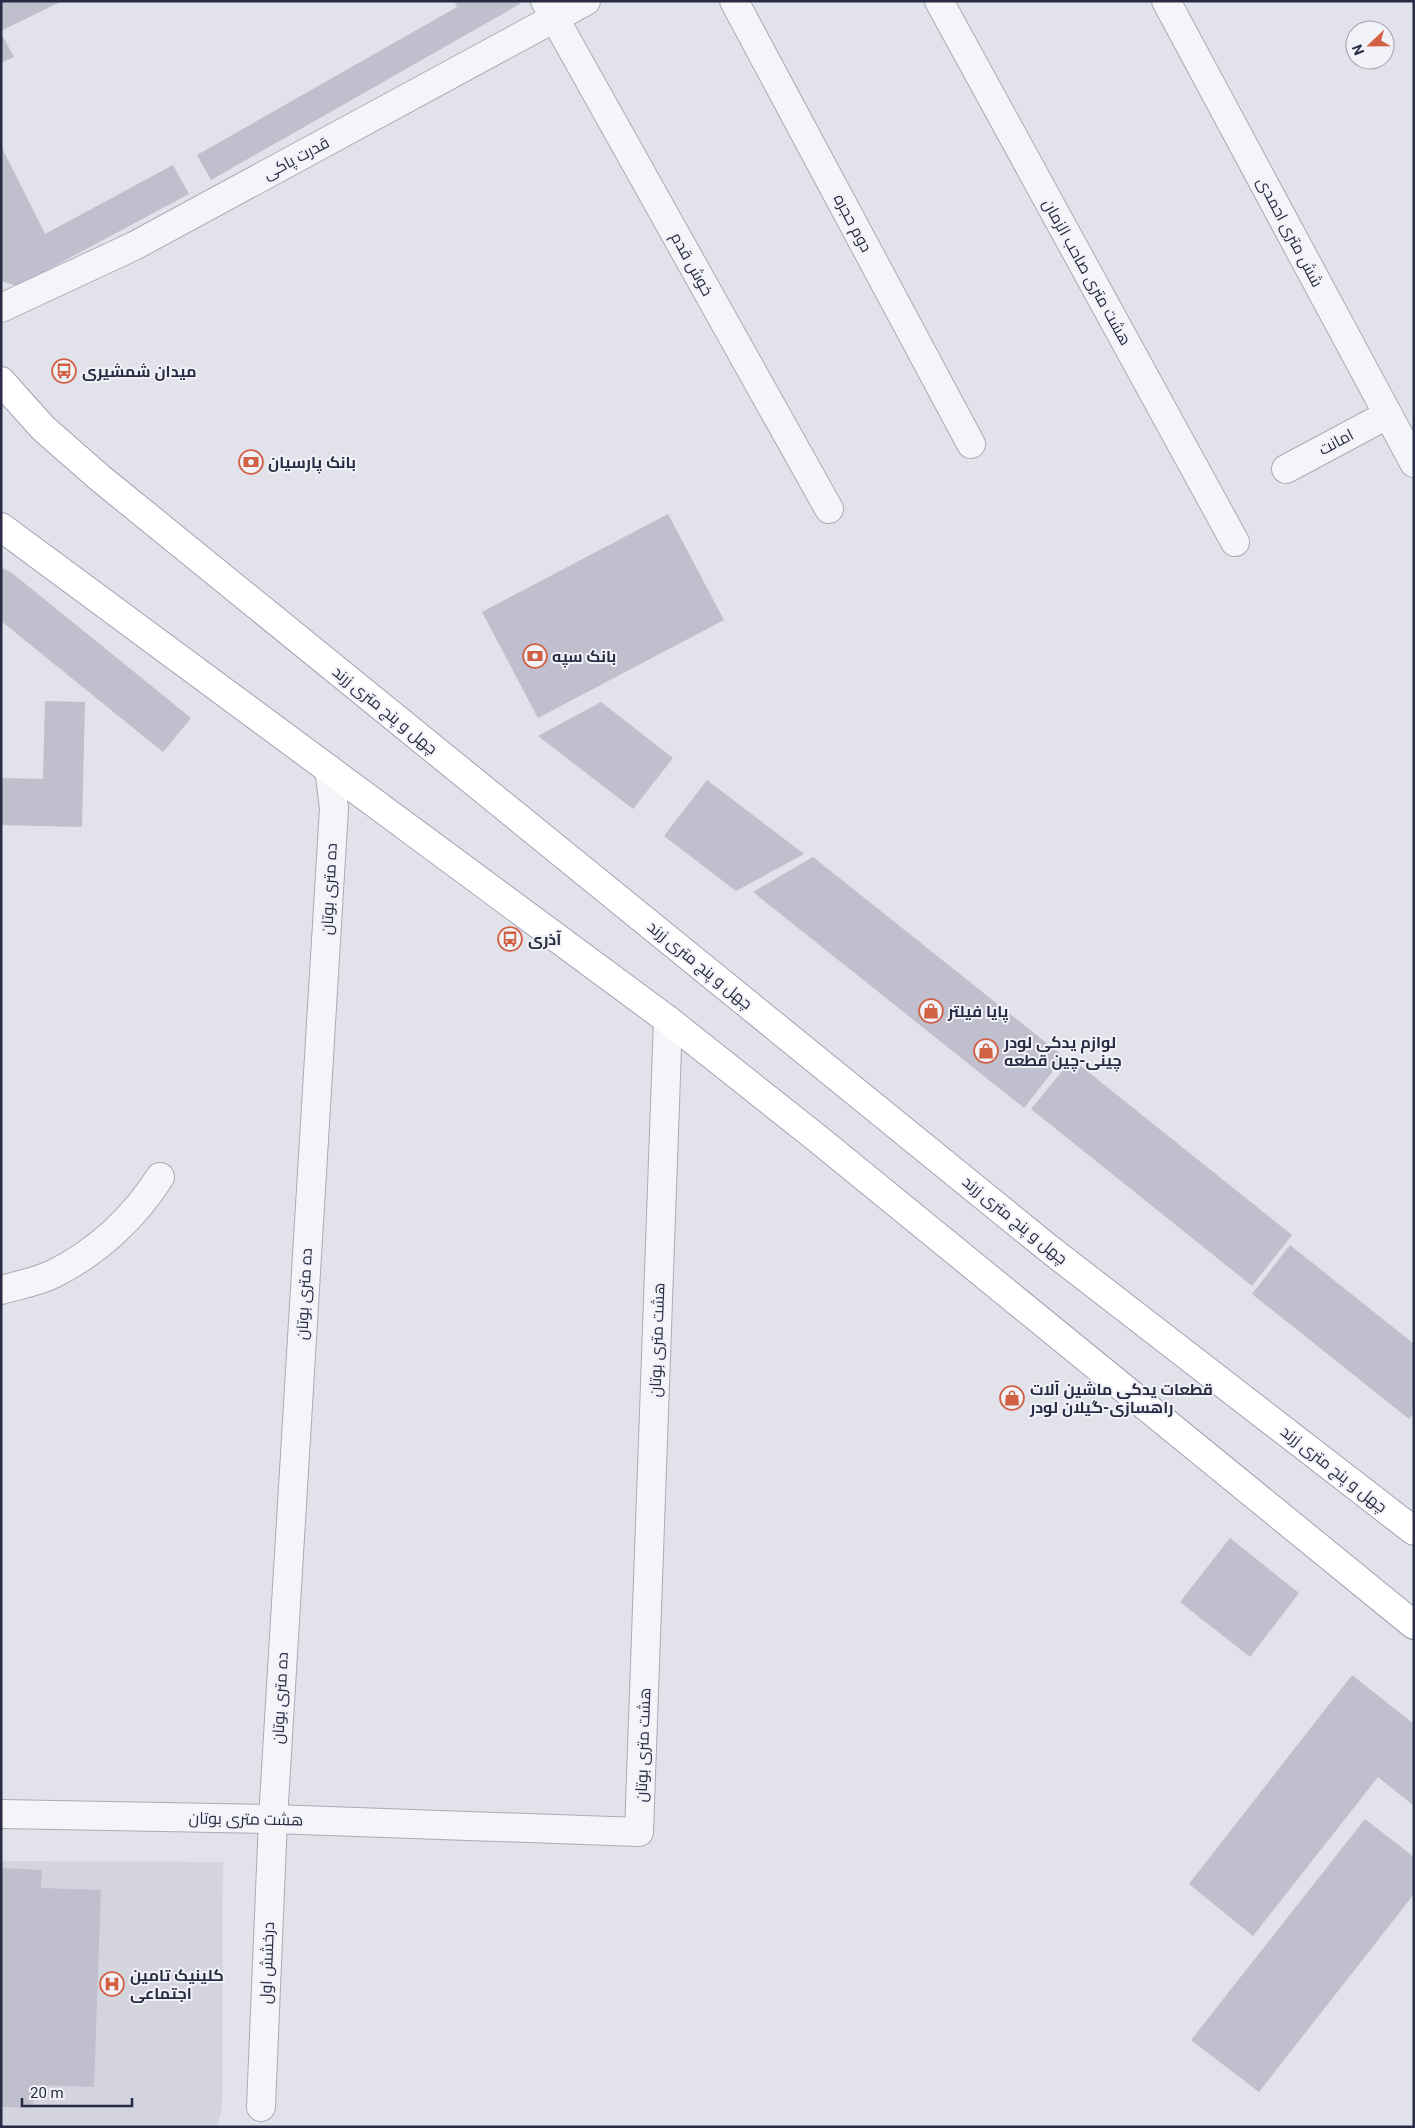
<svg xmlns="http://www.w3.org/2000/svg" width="1415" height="2128" font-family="Roboto,Cairo,sans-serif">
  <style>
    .built { fill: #d4d4df }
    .building { fill: #bfbfcd }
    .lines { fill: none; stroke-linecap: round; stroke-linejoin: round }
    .minor-casing { stroke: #aaabb8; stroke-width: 30 }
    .major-casing { stroke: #a1a2b6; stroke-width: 30 }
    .minor { stroke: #f5f5f9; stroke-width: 28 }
    .major { stroke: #fff; stroke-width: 28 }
    .labels { text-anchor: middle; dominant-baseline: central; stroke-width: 4; stroke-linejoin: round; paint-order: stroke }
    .street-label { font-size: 16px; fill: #292a43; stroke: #f1f2f8 }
    .poi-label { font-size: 16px; font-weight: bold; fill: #292a43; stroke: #f1f2f8; text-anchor: start }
  </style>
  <rect width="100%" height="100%" fill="#e2e2ea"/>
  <path class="built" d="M1 1861 223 1862 222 2106 217 2127H1Z"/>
  <g class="building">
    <path d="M1 1H62L1 31Z"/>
    <path d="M454 1H518L520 4 211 180 197 155 457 7Z"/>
    <path d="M1 33 14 57 1 63Z"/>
    <path d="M1 146 45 234 173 165 189 194 17 286 1 281Z"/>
    <path d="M668 514 724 620 538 718 482 612Z"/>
    <path d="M1 567 12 573 191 718 163 752 1 621Z"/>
    <path d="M45 701 85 702 82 827 1 825V778L43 779Z"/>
    <path d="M601 702 673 758 633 809 538 736Z"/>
    <path d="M707 780 804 854 736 891 664 836Z"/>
    <path d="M813 857 1064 1057 1024 1108 753 892Z"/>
    <path d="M1072 1059 1292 1235 1252 1286 1031 1109Z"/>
    <path d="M1290 1245 1414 1344V1414L1409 1419 1252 1294Z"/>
    <path d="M1230 1538 1299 1593 1250 1657 1180 1602Z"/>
    <path d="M1352 1675 1414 1724V1806L1378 1777 1253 1936 1189 1884Z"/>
    <path d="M1365 1819 1414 1857V1894L1259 2092 1191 2040Z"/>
    <path d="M1 1868 42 1870 41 1888 101 1890 94 2087 34 2085 33 2108 1 2107Z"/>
  </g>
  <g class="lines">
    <g class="minor-casing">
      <g id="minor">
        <path d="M545 1 829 509"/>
        <path d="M734 1 971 444"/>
        <path d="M939 1 1235 542"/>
        <path d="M1166 1 1414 463"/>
        <path d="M1 308 134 246 586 1"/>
        <path d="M1286 469 1387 415"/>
        <path d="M1 1290C18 1285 37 1282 53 1274 96 1253 134 1218 160 1177"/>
        <path d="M1 1814 273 1819 639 1832 668 1020"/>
        <path d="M261 2107 273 1819 334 808 329 769"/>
      </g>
    </g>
    <g class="major-casing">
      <g id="major">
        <path d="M1 381 43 428 100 478 1048 1248 1414 1531"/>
        <path d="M1 527 668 1020 818 1139 1414 1625"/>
      </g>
    </g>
    <use href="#minor" class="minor"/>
    <use href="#major" class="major"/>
  </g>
  <defs>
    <g id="bus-ring" transform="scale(1.25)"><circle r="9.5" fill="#f1f2f8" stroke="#d16045" stroke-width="1.5"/><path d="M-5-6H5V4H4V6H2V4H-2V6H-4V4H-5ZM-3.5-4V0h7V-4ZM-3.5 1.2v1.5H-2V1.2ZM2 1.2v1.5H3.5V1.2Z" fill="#d16045"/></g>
    <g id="bank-ring" transform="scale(1.25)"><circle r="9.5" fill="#f1f2f8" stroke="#d16045" stroke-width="1.5"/><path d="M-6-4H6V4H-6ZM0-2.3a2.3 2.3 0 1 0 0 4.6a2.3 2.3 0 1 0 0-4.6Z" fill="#d16045"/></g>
    <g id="shop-ring" transform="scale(1.25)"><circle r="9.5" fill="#f1f2f8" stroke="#d16045" stroke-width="1.5"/><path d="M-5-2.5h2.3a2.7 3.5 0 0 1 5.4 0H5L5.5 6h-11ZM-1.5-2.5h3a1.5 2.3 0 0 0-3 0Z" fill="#d16045"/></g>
    <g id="hospital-ring" transform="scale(1.25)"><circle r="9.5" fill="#f1f2f8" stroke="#d16045" stroke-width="1.5"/><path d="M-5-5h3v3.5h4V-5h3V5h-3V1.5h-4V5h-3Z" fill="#d16045"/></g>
  </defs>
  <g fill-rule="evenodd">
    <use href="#bus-ring" x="64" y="371"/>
    <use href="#bank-ring" x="251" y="462"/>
    <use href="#bank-ring" x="535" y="656"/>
    <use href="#bus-ring" x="510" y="939"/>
    <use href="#shop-ring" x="931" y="1011"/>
    <use href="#shop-ring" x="986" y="1051"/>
    <use href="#shop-ring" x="1012" y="1398"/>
    <use href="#hospital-ring" x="112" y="1984"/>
  </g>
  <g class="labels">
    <g class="street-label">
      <text transform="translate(296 158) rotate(-28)">قدرت پاکی</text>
      <text transform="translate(853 223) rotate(62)">دوم حجره</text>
      <text transform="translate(1290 232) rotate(62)">شش متری احمدی</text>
      <text transform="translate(692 264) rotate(61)">خوش قدم</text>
      <text transform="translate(1087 272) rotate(61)">هشت متری صاحب الزمان</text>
      <text transform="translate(1336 442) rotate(-28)">امانت</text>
      <text transform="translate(385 710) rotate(39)">چهل و پنج متری زرند</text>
      <text transform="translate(329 889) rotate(-87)">ده متری بوتان</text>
      <text transform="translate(700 965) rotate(39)">چهل و پنج متری زرند</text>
      <text transform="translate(1015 1220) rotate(39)">چهل و پنج متری زرند</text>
      <text transform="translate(304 1294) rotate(-87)">ده متری بوتان</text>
      <text transform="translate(657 1340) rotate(-88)">هشت متری بوتان</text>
      <text transform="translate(1334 1469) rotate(38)">چهل و پنج متری زرند</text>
      <text transform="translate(280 1698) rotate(-87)">ده متری بوتان</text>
      <text transform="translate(643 1745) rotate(-88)">هشت متری بوتان</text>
      <text transform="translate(246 1819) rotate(1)">هشت متری بوتان</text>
      <text transform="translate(267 1963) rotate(-88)">درخشش اول</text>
    </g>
    <g class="poi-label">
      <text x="82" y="371">میدان شمشیری</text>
      <text x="268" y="462">بانک پارسیان</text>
      <text x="552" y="656">بانک سپه</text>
      <text x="528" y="939">آذری</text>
      <text x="948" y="1011">پایا فیلتر</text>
      <text x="1004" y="1042">لوازم یدکی لودر<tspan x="1004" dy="18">چینی-چین قطعه</tspan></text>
      <text x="1030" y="1389">قطعات یدکی ماشین آلات<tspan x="1030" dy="18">راهسازی-گیلان لودر</tspan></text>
      <text x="130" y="1975">کلینیک تامین<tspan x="130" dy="18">اجتماعی</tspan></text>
    </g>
  </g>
  <rect width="1415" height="2128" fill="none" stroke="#292a43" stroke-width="5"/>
  <g transform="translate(1370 45) rotate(248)"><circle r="24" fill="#f1f2f8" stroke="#a1a2b0"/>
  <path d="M0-4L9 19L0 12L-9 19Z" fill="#d16045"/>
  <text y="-8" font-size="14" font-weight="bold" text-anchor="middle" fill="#292a43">N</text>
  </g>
  <path d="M22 2098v8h110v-8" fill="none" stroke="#292a43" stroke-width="2.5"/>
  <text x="30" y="2098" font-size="15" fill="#292a43" stroke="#f1f2f8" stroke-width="4" paint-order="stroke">20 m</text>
</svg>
